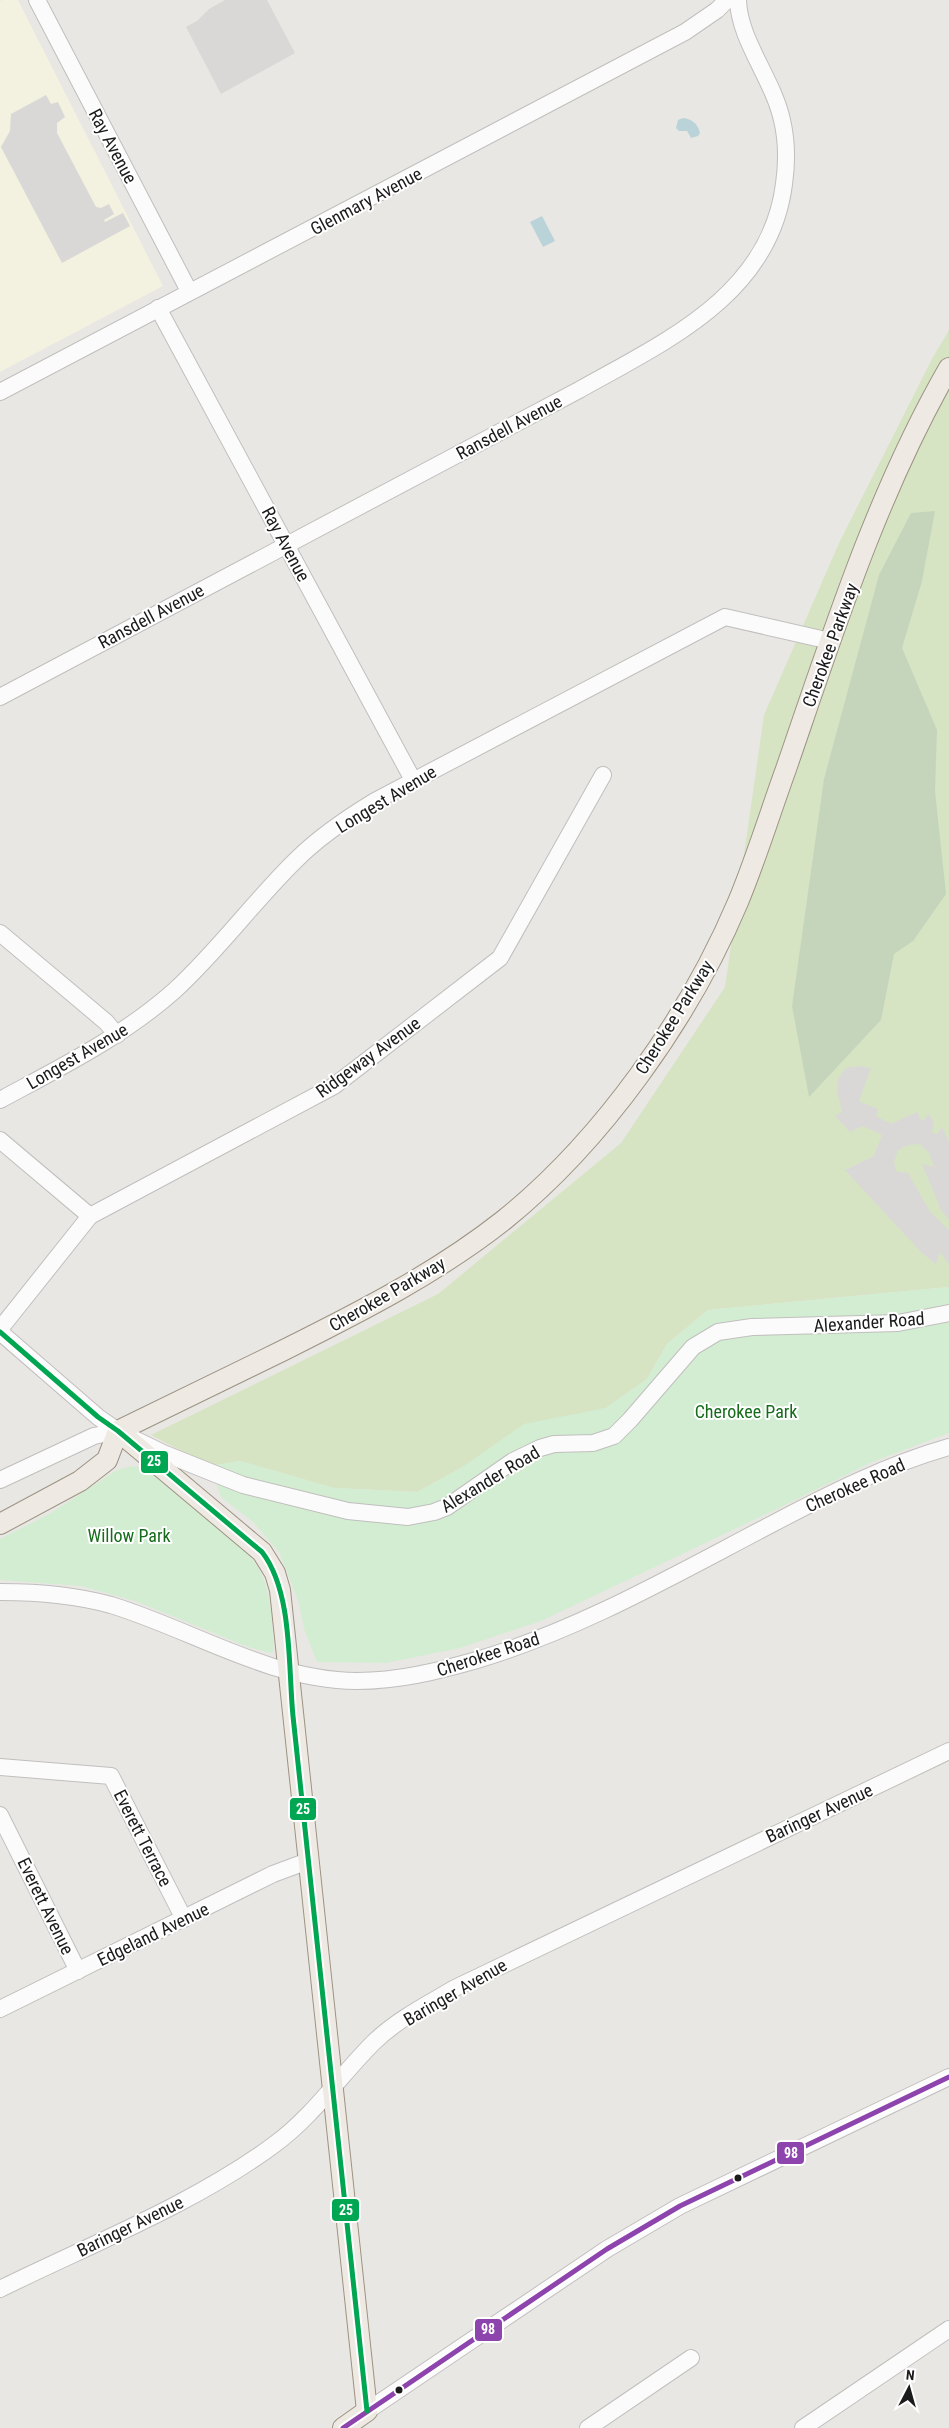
<svg xmlns="http://www.w3.org/2000/svg" width="949" height="2428" font-family="'Roboto Condensed',sans-serif">
  <style>
    .education { fill: #f3f1df }
    .grass { fill: #d6e4c4 }
    .forest { fill: #c5d5bb }
    .park { fill: #d3edd2 }
    .parking { fill: #d9d8d7 }
    .water { fill: #bad3d9 }
    .lines { fill: none; stroke-linecap: round; stroke-linejoin: round }
    .minor-casing { stroke: #c0bfbe; stroke-width: 18 }
    .major-casing { stroke: #9c9383; stroke-width: 22 }
    .minor { stroke: #fcfbfb; stroke-width: 16 }
    .major { stroke: #eeeae3; stroke-width: 20 }
    .bus-1-casing { stroke: #fff; stroke-width: 9 }
    .bus-2-casing { stroke: #fff; stroke-width: 9 }
    .bus-1 { stroke: #8e44ad; stroke-width: 5 }
    .bus-2 { stroke: #00a651; stroke-width: 5 }
    .bus-dot { fill: #1b1b1b; stroke: #fff; stroke-width: 2 }
    .labels { text-anchor: middle; dominant-baseline: central; stroke-width: 4; stroke-linejoin: round; paint-order: stroke }
    .street-label { font-size: 18px; fill: #1b1b1b; stroke: #fff }
    .park-label { font-size: 18px; fill: #166c1b; stroke: #fff }
    .line-badge { stroke: #fff; stroke-width: 2 }
    .badge-label { font-size: 14px; text-anchor: middle; font-weight: bold; fill: #fff }
  </style>
  <rect width="100%" height="100%" fill="#e9e7e3"/>
  <path class="education" d="M2 0H18L163 286 0 372V1Z"/>
  <path class="grass" d="M949 330V1287L708 1310 667 1344 647 1379 606 1408 567 1417 461 1468 417 1492 334 1488 240 1461 210 1466 151 1435 438 1294 621 1143 725 987 764 715 839 543 933 357Z"/>
  <path class="forest" d="M935 511 922 581 902 648 937 730 935 791 946 894 913 941 894 954 881 1020 809 1097 792 1006 824 779 879 575 911 513Z"/>
  <g class="park">
    <path d="M949 1287V1433L872 1462 779 1508 541 1621 460 1648 386 1663 317 1662 304 1629 299 1603 279 1552 253 1522 221 1497 210 1466 240 1461 334 1488 417 1492 461 1468 524 1424 606 1408 647 1379 667 1344 708 1310Z"/>
    <path d="M133 1466 146 1469C177 1494 243 1538 260 1571 272 1594 272 1625 274 1650L271 1653 248 1647 135 1601 81 1586 0 1580V1539L51 1513 117 1470Z"/>
  </g>
  <g class="parking">
    <path d="M225 0H267L295 53 221 94 186 27 197 21 209 9Z"/>
    <path d="M46 95 51 104 58 102 65 117 57 123V133L96 207 101 208 109 204 114 214 104 220 105 222 123 213 130 226 62 263 1 147 10 131 11 114Z"/>
    <path d="M859 1066 871 1068 859 1101 878 1109 876 1116 891 1124 917 1112 920 1119 924 1120 928 1114 934 1121 932 1132 937 1134 942 1127 949 1142V1220L941 1210 922 1164 934 1167 929 1153 920 1144 908 1145 898 1150 894 1162 896 1171 908 1173 930 1212 949 1230V1264L940 1252 936 1264 921 1252 845 1170 874 1156 882 1135 863 1126 850 1132 835 1116 842 1112 837 1091 838 1079 846 1068Z"/>
  </g>
  <g class="water">
    <path d="M683 118C692 119 698 124 700 133L698 136 691 138 687 131H679L676 128 678 120Z"/>
    <path d="M542 216 555 241 543 247 530 222Z"/>
  </g>
  <g class="lines">
    <g class="minor-casing">
      <g id="minor">
        <path d="M37 0 189 291"/>
        <path d="M158 308 413 780"/>
        <path d="M0 392 685 32 717 10 727 0"/>
        <path d="M0 697 579 390C666 341 770 295 784 184 787 163 787 141 782 120 773 79 739 40 738 0"/>
        <path d="M0 933 106 1022 117 1035"/>
        <path d="M0 1100C61 1067 122 1037 174 991 218 951 253 902 296 860 319 837 347 818 375 801L725 617 830 641"/>
        <path d="M0 1140 90 1216"/>
        <path d="M0 1329 90 1216 334 1086 500 958 603 775"/>
        <path d="M0 1332 98 1417 118 1431 163 1453 243 1485 348 1511 408 1517 434 1512 447 1507 513 1461 540 1448 554 1444 593 1443 614 1436 630 1420 693 1347 718 1332 752 1327 898 1323 949 1313"/>
        <path d="M0 1480 94 1436 118 1431"/>
        <path d="M0 1592C37 1592 75 1595 111 1605 193 1630 268 1680 357 1681 399 1681 438 1671 477 1660 581 1629 676 1574 772 1524 829 1494 886 1465 949 1447"/>
        <path d="M0 1767 111 1776 184 1919"/>
        <path d="M0 1815 78 1971"/>
        <path d="M0 2009 273 1874 308 1861"/>
        <path d="M0 2289C89 2245 196 2203 275 2144 313 2116 340 2076 373 2043 396 2020 428 2004 455 1988L949 1751"/>
        <path d="M367 2411 607 2249 680 2206 949 2077"/>
        <path d="M588 2428 691 2358"/>
        <path d="M803 2428 949 2329"/>
      </g>
    </g>
    <g class="major-casing">
      <g id="major">
        <path d="M118 1431 262 1552 275 1573 280 1590 367 2411 343 2428"/>
        <path d="M0 1524 80 1481 107 1460 118 1431C174 1404 229 1377 284 1350 360 1312 437 1273 504 1220 602 1141 689 1018 738 902 756 859 770 813 786 769 833 633 877 493 949 368"/>
      </g>
    </g>
    <use href="#minor" class="minor"/>
    <use href="#major" class="major"/>
    <g class="bus-1-casing">
      <path id="bus-1" d="M343 2428 607 2249 680 2206 949 2077"/>
    </g>
    <g class="bus-2-casing">
      <path id="bus-2" d="M0 1332 98 1417 118 1431 262 1552C293 1592 288 1667 293 1716L367 2411"/>
    </g>
    <use href="#bus-1" class="bus-1"/>
    <use href="#bus-2" class="bus-2"/>
  </g>
  <g class="bus-dot">
    <circle cx="738" cy="2178" r="4.5"/>
    <circle cx="399" cy="2390" r="4.5"/>
  </g>
  <g class="labels">
    <g class="street-label">
      <text transform="translate(113 146) rotate(62)">Ray Avenue</text>
      <text transform="translate(366 201) rotate(-28)">Glenmary Avenue</text>
      <text transform="translate(509 427) rotate(-28)">Ransdell Avenue</text>
      <text transform="translate(286 544) rotate(62)">Ray Avenue</text>
      <text transform="translate(151 616) rotate(-28)">Ransdell Avenue</text>
      <text transform="translate(830 645) rotate(-70)">Cherokee Parkway</text>
      <text transform="translate(386 799) rotate(-31)">Longest Avenue</text>
      <text transform="translate(674 1017) rotate(-58)">Cherokee Parkway</text>
      <text transform="translate(77 1056) rotate(-30)">Longest Avenue</text>
      <text transform="translate(368 1057) rotate(-36)">Ridgeway Avenue</text>
      <text transform="translate(387 1294) rotate(-30)">Cherokee Parkway</text>
      <text transform="translate(869 1322) rotate(-4)">Alexander Road</text>
      <text transform="translate(490 1479) rotate(-31)">Alexander Road</text>
      <text transform="translate(855 1485) rotate(-24)">Cherokee Road</text>
      <text transform="translate(488 1654) rotate(-18)">Cherokee Road</text>
      <text transform="translate(819 1813) rotate(-25)">Baringer Avenue</text>
      <text transform="translate(143 1838) rotate(63)">Everett Terrace</text>
      <text transform="translate(46 1906) rotate(64)">Everett Avenue</text>
      <text transform="translate(153 1934) rotate(-26)">Edgeland Avenue</text>
      <text transform="translate(455 1992) rotate(-30)">Baringer Avenue</text>
      <text transform="translate(130 2226) rotate(-26)">Baringer Avenue</text>
    </g>
    <g class="park-label">
      <text x="746" y="1411">Cherokee Park</text>
      <text x="129" y="1535">Willow Park</text>
    </g>
  </g>
  <g class="line-badge">
    <rect x="140" y="1450" width="29" height="24" rx="5" fill="#00a651"/>
    <rect x="289" y="1797" width="28" height="24" rx="5" fill="#00a651"/>
    <rect x="776" y="2141" width="29" height="24" rx="5" fill="#8e44ad"/>
    <rect x="331" y="2198" width="29" height="24" rx="5" fill="#00a651"/>
    <rect x="474" y="2318" width="29" height="24" rx="5" fill="#8e44ad"/>
  </g>
  <g class="badge-label">
    <text x="154" y="1466">25</text>
    <text x="303" y="1814">25</text>
    <text x="791" y="2158">98</text>
    <text x="346" y="2215">25</text>
    <text x="488" y="2334">98</text>
  </g>
  <g transform="translate(909 2388) rotate(6)" stroke="#ffffff" stroke-width="4" paint-order="stroke">
  <path d="M0-4L9 19L0 12L-9 19Z" fill="#1b1b1b"/>
  <text y="-8" font-size="14" font-weight="bold" text-anchor="middle" fill="#1b1b1b">N</text>
  </g>
</svg>
